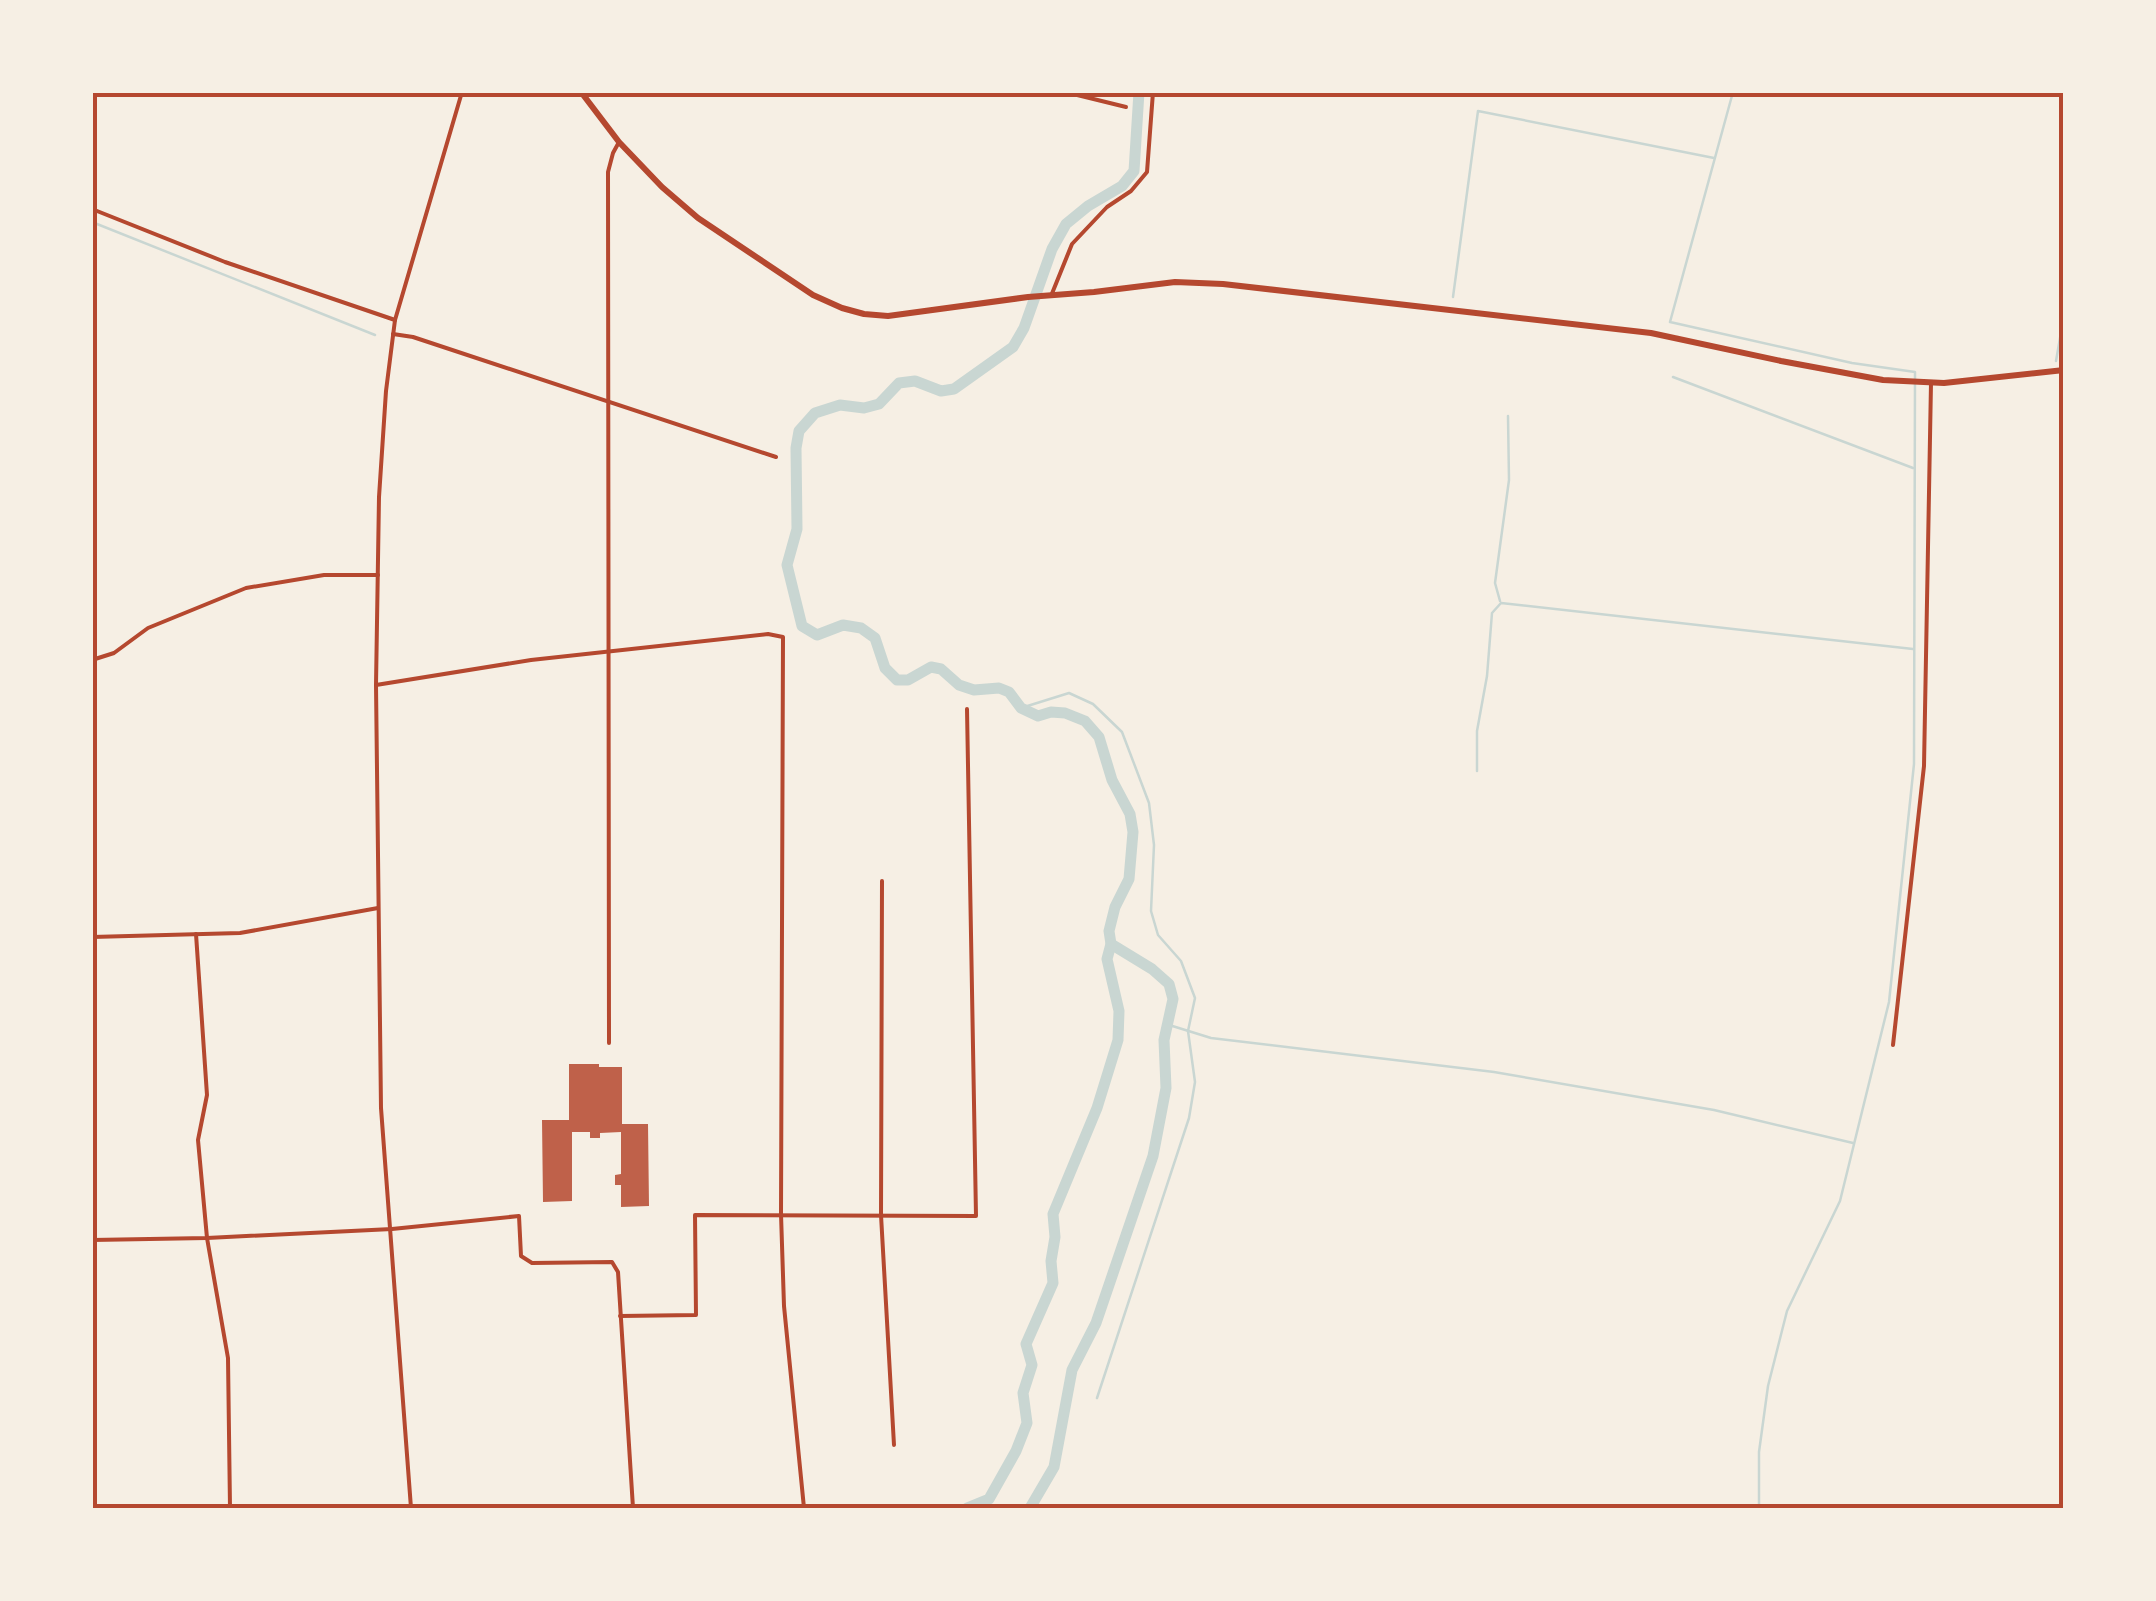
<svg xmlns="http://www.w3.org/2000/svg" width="2156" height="1601" font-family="'Open Sans',sans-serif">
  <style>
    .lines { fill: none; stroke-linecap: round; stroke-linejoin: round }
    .stream { stroke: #c9d6d2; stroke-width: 2.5 }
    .canal { stroke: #c9d6d2; stroke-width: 11 }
    .building { fill: #bf614a }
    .minor { stroke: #b5482f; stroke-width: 4 }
    .secondary { stroke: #b5482f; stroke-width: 6 }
    .neatline { fill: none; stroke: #b5482f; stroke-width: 4 }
  </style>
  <rect width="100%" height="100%" fill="#f6efe4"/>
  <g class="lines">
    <g class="stream">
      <path d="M1733 92 1670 322 1852 363 1915 372 1914 764 1889 1002 1840 1201 1787 1311 1768 1386 1759 1452V1508"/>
      <path d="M92 222 375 335"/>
      <path d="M1453 297 1478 111 1714 158"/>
      <path d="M2056 361 2064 315"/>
      <path d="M1673 377 1913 468"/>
      <path d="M1500 601 1495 583 1509 480 1508 416"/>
      <path d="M1021 708 1069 693 1093 704 1122 732 1149 803 1154 845 1151 911 1158 935 1181 961 1195 998 1188 1031 1195 1082 1189 1118 1097 1398"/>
      <path d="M1477 771V731L1487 676 1492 613 1501 603 1913 649"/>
      <path d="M1166 1024 1211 1038 1494 1072 1714 1110 1853 1143"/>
    </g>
    <g class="canal">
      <path d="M967 1508 989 1499 1016 1451 1027 1423 1023 1393 1032 1365 1026 1344 1053 1283 1051 1261 1055 1237 1053 1214 1097 1108 1118 1040 1119 1011 1107 959 1111 944 1109 931 1115 907 1129 879 1133 832 1130 814 1112 780 1099 737 1085 721 1065 713 1051 712 1038 716 1021 708 1009 692 999 688 974 690 959 685 941 669 931 667 908 680H897L885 668 875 638 861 628 843 625 817 635 802 626 787 565 797 529 796 448 799 431 815 413 840 405 864 408 879 404 899 383 915 381 941 391 954 389 1013 347 1024 328 1052 249 1066 224 1088 206 1122 186 1134 171 1139 92"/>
      <path d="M1030 1508 1054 1467 1072 1370 1096 1323 1153 1156 1166 1088 1164 1040 1173 999 1169 984 1152 969 1111 944"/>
    </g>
  </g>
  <path class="building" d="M569 1064H599V1067H622V1124H648L649 1206 621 1207V1185H615V1175L621 1174V1132L600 1133V1138H590V1132H572V1201L543 1202 542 1120H569Z"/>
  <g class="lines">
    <g class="minor">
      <path d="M1065 92 1126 107"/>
      <path d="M92 209 225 262 395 320"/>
      <path d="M1051 296 1072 244 1107 207 1131 191 1147 172 1153 92"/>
      <path d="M393 334 413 337 776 457"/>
      <path d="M92 660 114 653 148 628 246 588 324 575H378"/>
      <path d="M376 685 531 660 768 634 783 637 781 1214 784 1306 804 1508"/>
      <path d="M882 881 881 1215 894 1445"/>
      <path d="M196 934 207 1095 198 1140 207 1238 228 1358 230 1508"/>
      <path d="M92 937 240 933 378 908"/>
      <path d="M609 1043 608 172 613 153 619 142"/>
      <path d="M1893 1045 1924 766 1931 383"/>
      <path d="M92 1240 207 1238 392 1229 519 1216 521 1256 532 1263 612 1262 618 1272 633 1508"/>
      <path d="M620 1316 696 1315 695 1215 976 1216 967 709"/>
      <path d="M411 1508 381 1108 376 685 379 497 386 391 395 320 462 92"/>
    </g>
    <path class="secondary" d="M581 92 619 142 662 187 698 218 813 295 842 308 864 314 888 316 1028 297 1094 292 1175 282 1223 284 1651 333 1781 361 1883 380 1944 383 2064 370"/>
  </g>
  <rect width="2156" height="1601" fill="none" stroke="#f6efe4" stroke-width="190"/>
  <rect x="95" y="95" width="1966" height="1411" class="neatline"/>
</svg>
